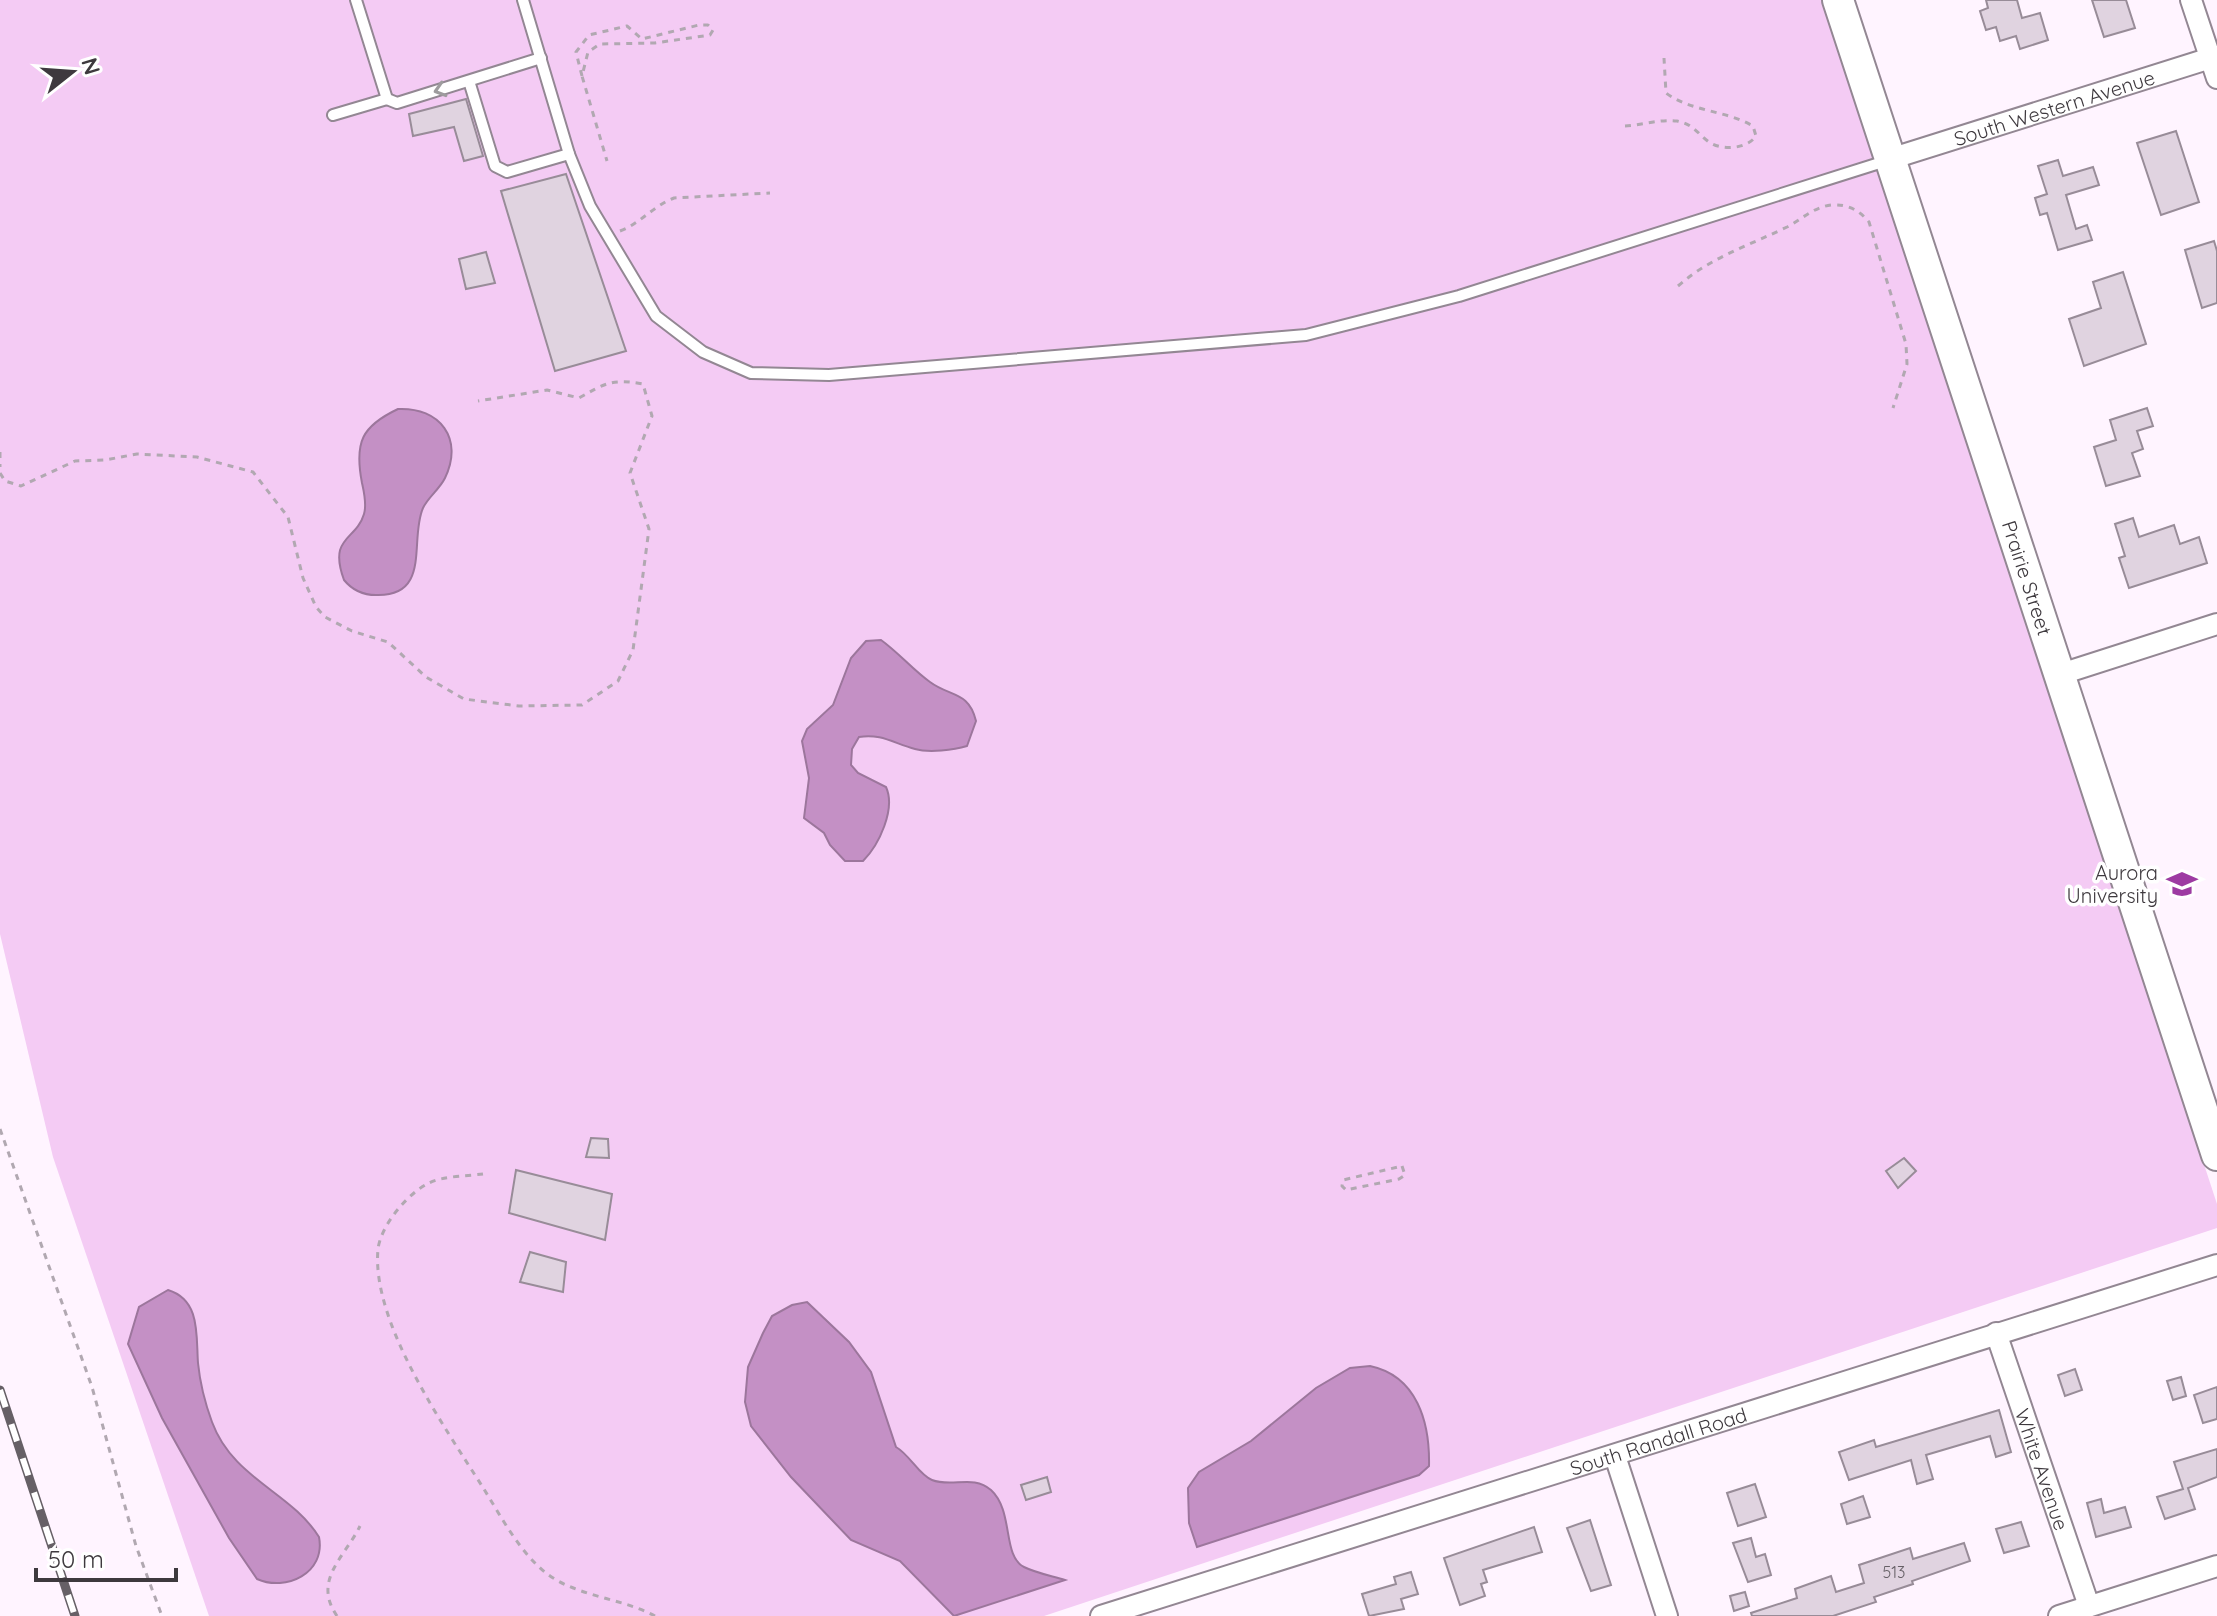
<svg xmlns="http://www.w3.org/2000/svg" width="2217" height="1616" font-family="Quicksand,sans-serif">
  <style>
    .green { fill: #f4cbf4 }
    .water { fill: #c490c5; stroke: #9c769c; stroke-width: 2 }
    .building { fill: #e0d3e0; stroke: #988c98; stroke-width: 2 }
    .lines { fill: none; stroke-linecap: round; stroke-linejoin: round }
    .lane-casing { stroke: #938793; stroke-width: 14 }
    .street-casing { stroke: #938793; stroke-width: 24 }
    .secondary-casing { stroke: #938793; stroke-width: 34 }
    .path { stroke: #b1a8b1; stroke-width: 3; stroke-dasharray: 6 6; stroke-linecap: butt }
    .lane { stroke: #fff; stroke-width: 10 }
    .street { stroke: #fff; stroke-width: 20 }
    .secondary { stroke: #fff; stroke-width: 30 }
    .rail-casing { stroke: #666066; stroke-width: 9 }
    .rail { stroke: #fff; stroke-width: 6; stroke-dasharray: 18; stroke-linecap: butt }
    .oneway { stroke: #9e9c9e }
    .labels { text-anchor: middle; dominant-baseline: central; stroke-width: 7; stroke-linejoin: round; paint-order: stroke }
    .number-label { font-size: 16px; fill: #666066 }
    .street-label { font-size: 20px; fill: #3e393e; stroke: #fff }
    .poi-label { font-size: 20px; fill: #3e393e; stroke: #fff; text-anchor: end }
  </style>
  <rect width="100%" height="100%" fill="#fff4ff"/>
  <path class="green" d="M0 0H1822L2217 1204V1228L1044 1616H209L53 1157 0 934Z"/>
  <g class="water">
    <path d="M398 409C440 407 464 439 445 478 439 490 428 497 423 508 409 539 432 597 376 595 363 595 353 591 344 580 328 536 356 541 364 514 367 504 364 492 362 483 354 442 362 426 398 409Z"/>
    <path d="M881 640C899 653 913 670 930 682 950 697 969 691 976 721L967 746C954 750 929 753 915 749 895 744 881 733 859 737L852 749 851 765 858 773 886 787C896 809 879 845 863 861H845L830 845 824 833 804 818 809 778 802 741 807 729 833 705 851 658 866 641Z"/>
    <path d="M168 1290C201 1300 196 1336 198 1363 200 1383 205 1403 212 1422 233 1479 291 1492 319 1537 326 1573 286 1592 257 1579L229 1538 162 1418 128 1344 139 1307Z"/>
    <path d="M807 1302 849 1342 871 1372 896 1447C910 1455 919 1475 932 1480 952 1488 973 1474 991 1490 1014 1511 1002 1556 1024 1567 1036 1573 1052 1576 1065 1580L954 1616 900 1561 851 1540 791 1477 751 1426 745 1402 748 1367 763 1333 772 1316 792 1305Z"/>
    <path d="M1370 1366C1417 1376 1430 1422 1429 1466L1419 1475 1197 1547 1189 1523 1188 1488 1199 1472 1251 1441 1316 1388 1350 1368Z"/>
  </g>
  <g class="building">
    <path d="M1986 0H2017L2022 18 2040 13 2048 40 2020 49 2016 36 2000 41 1996 27 1986 30 1980 11 1988 8Z"/>
    <path d="M2092 0H2126L2135 28 2104 37Z"/>
    <path d="M466 99 483 156 464 161 454 127 413 136 409 114Z"/>
    <path d="M2176 131 2199 202 2161 215 2137 143Z"/>
    <path d="M2058 160 2063 176 2093 167 2099 185 2066 195 2076 229 2087 225 2092 240 2058 250 2047 213 2040 215 2035 198 2047 194 2038 166Z"/>
    <path d="M566 174 626 351 555 371 501 191Z"/>
    <path d="M2214 241 2217 251V303L2202 308 2185 250Z"/>
    <path d="M486 252 495 283 466 289 459 259Z"/>
    <path d="M2123 272 2146 344 2084 366 2069 319 2101 308 2093 282Z"/>
    <path d="M2147 408 2153 426 2137 431 2143 449 2132 453 2140 476 2106 486 2094 447 2116 440 2110 420Z"/>
    <path d="M2133 518 2139 537 2174 525 2180 544 2199 537 2207 563 2129 588 2119 558 2125 556 2115 524Z"/>
    <path d="M591 1138 608 1139 609 1158 586 1157Z"/>
    <path d="M1904 1158 1916 1171 1898 1188 1886 1171Z"/>
    <path d="M516 1170 612 1194 605 1240 509 1213Z"/>
    <path d="M530 1252 566 1262 563 1292 520 1282Z"/>
    <path d="M2075 1369 2082 1390 2065 1396 2058 1375Z"/>
    <path d="M2181 1377 2186 1396 2173 1400 2167 1381Z"/>
    <path d="M2217 1387V1419L2203 1423 2194 1395Z"/>
    <path d="M1999 1410 2011 1452 1996 1457 1990 1436 1926 1455 1933 1479 1917 1484 1911 1460 1849 1480 1839 1452 1874 1440 1876 1447Z"/>
    <path d="M2217 1449V1477L2188 1488 2195 1509 2165 1519 2157 1497 2183 1489 2174 1462Z"/>
    <path d="M1047 1477 1051 1492 1026 1500 1021 1485Z"/>
    <path d="M1755 1484 1766 1517 1738 1526 1727 1493Z"/>
    <path d="M1863 1496 1870 1517 1847 1524 1841 1504Z"/>
    <path d="M2101 1499 2104 1513 2125 1507 2131 1527 2096 1537 2087 1503Z"/>
    <path d="M1590 1520 1611 1585 1591 1591 1567 1528Z"/>
    <path d="M2021 1522 2029 1546 2004 1553 1996 1529Z"/>
    <path d="M1534 1527 1542 1552 1483 1570 1487 1582 1481 1584 1485 1596 1460 1605 1444 1558Z"/>
    <path d="M1751 1538 1756 1557 1765 1554 1771 1575 1748 1582 1733 1543Z"/>
    <path d="M1964 1543 1970 1561 1912 1581 1913 1584 1874 1597 1876 1602 1833 1616H1752L1751 1613 1797 1598 1795 1589 1831 1576 1836 1592 1864 1583 1859 1565 1910 1548 1913 1559Z"/>
    <path d="M1411 1572 1418 1594 1401 1599 1404 1609 1369 1616 1362 1594 1396 1584 1394 1577Z"/>
    <path d="M1745 1592 1749 1606 1734 1611 1730 1596Z"/>
  </g>
  <g class="lines">
    <g class="lane-casing">
      <g id="lane">
        <path d="M523 0 569 154 590 206 656 316 703 352 751 373 829 375 1306 335 1459 296 1889 160"/>
        <path d="M469 81 495 166 507 172 569 154"/>
        <path d="M387 99 397 103 541 58"/>
        <path d="M333 115 387 99 356 0"/>
      </g>
    </g>
    <g class="street-casing">
      <g id="street">
        <path d="M2191 0 2217 78"/>
        <path id="s1" d="M1890 159 2217 56"/>
        <path d="M2058 675 2217 624"/>
        <path id="s2" d="M1996 1333 2089 1606"/>
        <path d="M1615 1456 1667 1616"/>
        <path id="s3" d="M1101 1616 2217 1265"/>
        <path d="M2059 1616 2217 1566"/>
      </g>
    </g>
    <g class="secondary-casing">
      <g id="secondary">
        <path id="s4" d="M1838 0 2217 1155"/>
      </g>
    </g>
    <g class="path">
      <path d="M582 76 576 52 589 35 627 26 642 39 699 25H708L713 30 710 35 655 43 600 44 588 52 582 76 607 161"/>
      <path d="M1625 126C1642 125 1660 119 1677 121 1693 124 1697 133 1709 142 1722 151 1747 149 1756 136L1753 126C1725 110 1692 112 1666 93L1664 58"/>
      <path d="M620 231C641 223 653 206 674 198L770 193"/>
      <path d="M1678 286C1711 257 1748 246 1787 227 1802 219 1814 207 1831 205 1848 204 1859 210 1869 222L1906 344 1907 364 1893 408"/>
      <path d="M0 452V467"/>
      <path d="M0 473 5 481 21 486 75 461 105 460 137 454 197 457 253 472 288 517 303 578 316 607 325 617 352 631 388 642 426 677 464 699 519 706 582 705 618 681 633 650 649 529 630 473 652 416 643 384C612 378 604 384 579 398L547 390 478 401"/>
      <path d="M0 1129 92 1387 136 1546 162 1616"/>
      <path d="M1402 1166 1405 1175 1399 1179 1346 1190 1342 1186 1343 1180Z"/>
      <path d="M483 1174C467 1176 443 1176 429 1183 408 1193 381 1225 378 1249 371 1322 444 1426 482 1486 499 1513 515 1544 538 1566 569 1597 618 1596 655 1616"/>
      <path d="M337 1616C312 1580 345 1557 360 1526"/>
    </g>
    <use href="#lane" class="lane"/>
    <use href="#street" class="street"/>
    <use href="#secondary" class="secondary"/>
    <g class="rail-casing">
      <path id="rail" d="M0 1390 75 1616"/>
    </g>
    <use href="#rail" class="rail"/>
  </g>
  <defs><path id="oneway-chevron" d="M-2-3.5L2.5 0L-2 3.5" fill="none" stroke-width="1.6" stroke-linecap="round" stroke-linejoin="round" transform="scale(2)"/></defs>
  <use class="oneway" href="#oneway-chevron" transform="translate(440 90) rotate(163)"/>
  <defs>
    <g id="university-bare" transform="scale(2.4)"><path d="M0-5L7-2L0 1L-7-2ZM-4 1L0 2.5L4 1V4Q0 6-4 4Z" fill="#9d3ba2" stroke="#fff" stroke-width="2.5" paint-order="stroke"/></g>
  </defs>
  <g fill-rule="evenodd">
    <use href="#university-bare" x="2182" y="884"/>
  </g>
  <g class="labels">
    <g class="number-label">
      <text x="1894" y="1572">513</text>
    </g>
    <g class="street-label">
      <text stroke="none"><textPath href="#s1" startOffset="172">South Western Avenue</textPath></text>
      <text stroke="none"><textPath href="#s4" startOffset="608">Prairie Street</textPath></text>
      <text stroke="none"><textPath href="#s3" startOffset="584">South Randall Road</textPath></text>
      <text stroke="none"><textPath href="#s2" startOffset="144">White Avenue</textPath></text>
    </g>
    <g class="poi-label">
      <text x="2158" y="872">Aurora<tspan x="2158" dy="23">University</tspan></text>
    </g>
  </g>
  <g transform="translate(72 72) rotate(73)" stroke="#ffffff" stroke-width="6" paint-order="stroke">
  <path d="M0-6L14 30L0 20L-14 30Z" fill="#3e393e"/>
  <text y="-12" font-size="22" font-weight="bold" text-anchor="middle" fill="#3e393e">N</text>
  </g>
  <path d="M36 1568v12h140v-12" fill="none" stroke="#3e393e" stroke-width="4"/>
  <text x="48" y="1568" font-size="24" fill="#3e393e" stroke="#ffffff" stroke-width="6" paint-order="stroke">50 m</text>
</svg>
